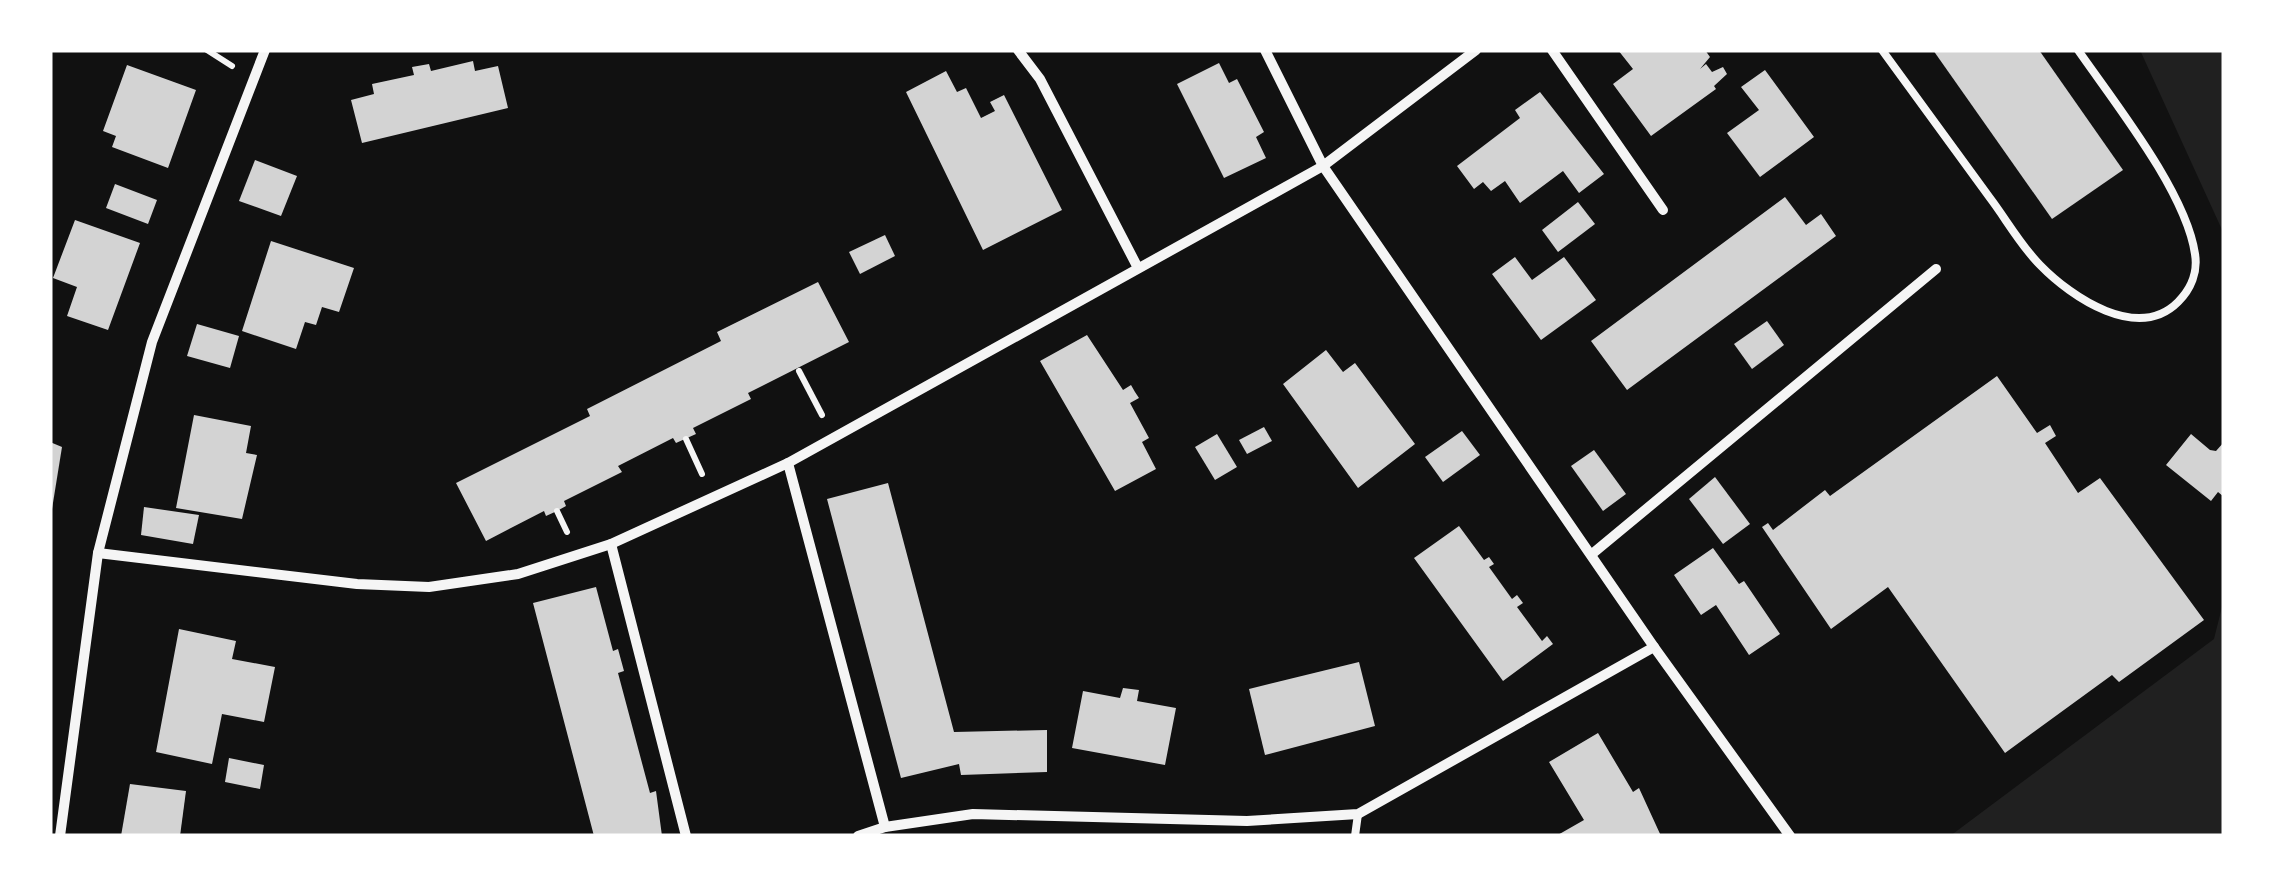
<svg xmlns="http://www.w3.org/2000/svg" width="2274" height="886" font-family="Rubik,sans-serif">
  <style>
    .green { fill: #202020 }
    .building { fill: #d3d3d3 }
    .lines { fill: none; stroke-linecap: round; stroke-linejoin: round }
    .path { stroke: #f5f5f5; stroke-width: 6 }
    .service { stroke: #f5f5f5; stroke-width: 8 }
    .minor { stroke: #f5f5f5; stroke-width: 10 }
  </style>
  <rect width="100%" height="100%" fill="#111"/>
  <g class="green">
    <path d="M2140 50H2224V234Z"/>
    <path d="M2224 599V836H1950L2214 639Z"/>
  </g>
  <g class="building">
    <path d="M1618 50H1705L1710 57 1700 69 1706 64 1712 72 1723 67 1727 74 1714 86 1716 89 1651 136 1613 84 1633 69Z"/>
    <path d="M1933 50H2039L2123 170 2052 219Z"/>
    <path d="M473 61 475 71 498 66 508 108 362 143 351 100 374 94 372 84 414 75 412 67 429 64 431 71Z"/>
    <path d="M1219 63 1229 83 1237 79 1264 132 1256 137 1266 158 1224 178 1177 84Z"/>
    <path d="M127 65 196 90 168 168 112 147 116 136 103 131Z"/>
    <path d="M1765 70 1814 137 1760 177 1727 133 1759 110 1741 87Z"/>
    <path d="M946 71 957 92 966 88 981 118 995 111 990 102 1004 95 1062 210 983 250 906 92Z"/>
    <path d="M1540 92 1604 174 1579 193 1563 171 1520 203 1505 181 1491 191 1483 182 1474 189 1457 166 1520 118 1515 110Z"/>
    <path d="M255 160 297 176 281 216 239 201Z"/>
    <path d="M115 184 157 200 148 224 106 208Z"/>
    <path d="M1785 197 1806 225 1821 214 1836 236 1627 390 1591 341Z"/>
    <path d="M1578 202 1595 224 1558 252 1542 230Z"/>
    <path d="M75 220 140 243 108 330 67 316 77 287 53 278Z"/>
    <path d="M885 235 895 256 860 274 849 252Z"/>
    <path d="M271 241 354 268 339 312 322 307 316 325 305 322 296 349 242 331Z"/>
    <path d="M1515 257 1532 280 1564 257 1596 300 1541 340 1492 274Z"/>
    <path d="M818 282 849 342 748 393 751 399 693 428 696 434 676 443 673 438 618 466 622 472 564 501 566 506 557 511 546 516 544 511 486 541 456 483 590 416 587 409 721 341 717 332Z"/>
    <path d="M1767 321 1784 345 1752 369 1734 344Z"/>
    <path d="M197 324 239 336 230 368 187 356Z"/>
    <path d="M1087 335 1123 390 1131 385 1135 392 1139 398 1130 403 1149 438 1142 442 1156 469 1115 491 1040 361Z"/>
    <path d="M1326 350 1343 372 1355 363 1415 444 1358 488 1283 384Z"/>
    <path d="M1997 376 2037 433 2050 425 2056 436 2045 443 2078 493 2100 478 2204 620 2119 682 2112 675 2005 753 1888 587 1831 629 1762 527 1768 523 1773 530 1825 490 1830 496Z"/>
    <path d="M194 415 251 426 246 453 257 455 242 519 176 508Z"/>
    <path d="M1264 427 1272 441 1247 454 1239 440Z"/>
    <path d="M1462 431 1480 455 1443 482 1425 457Z"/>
    <path d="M1217 434 1237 467 1215 480 1195 447Z"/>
    <path d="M2191 434 2210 450 2216 451 2224 442V497L2218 492 2211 501 2166 465Z"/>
    <path d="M50 442 62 447 52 509H50Z"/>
    <path d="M1594 450 1626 494 1603 511 1571 466Z"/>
    <path d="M1715 477 1750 524 1723 544 1689 499Z"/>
    <path d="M888 483 954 732 1047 730V772L961 775 959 764 901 778 827 499Z"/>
    <path d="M144 507 199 515 193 544 141 535Z"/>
    <path d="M1459 526 1484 560 1489 557 1494 564 1489 567 1512 599 1517 595 1523 603 1517 607 1542 641 1547 636 1553 644 1503 681 1414 558Z"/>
    <path d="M1713 548 1739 584 1744 581 1780 634 1749 655 1716 605 1701 615 1674 575Z"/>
    <path d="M596 587 613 651 618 649 624 671 618 673 650 793 656 791 662 836H594L533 603Z"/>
    <path d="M179 629 236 641 232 659 275 667 264 722 222 714 212 764 156 752Z"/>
    <path d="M1359 662 1375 726 1265 755 1249 689Z"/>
    <path d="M1123 688 1139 690 1137 701 1176 708 1165 765 1072 748 1083 691 1120 698Z"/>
    <path d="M1598 733 1633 792 1639 788 1661 836H1556L1584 820 1549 762Z"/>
    <path d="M229 758 264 765 260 789 225 782Z"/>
    <path d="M130 784 186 791 180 836H121Z"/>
  </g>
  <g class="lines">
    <g class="path">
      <path d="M207 50 232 66"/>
      <path d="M799 371 822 415"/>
      <path d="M686 439 702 474"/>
      <path d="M557 511 567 532"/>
    </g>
    <g class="service">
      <path d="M1882 50C1918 99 1954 148 1990 198 2006 219 2021 246 2040 265 2072 298 2138 342 2178 302 2191 289 2198 272 2195 254 2186 192 2114 102 2078 50"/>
      <path d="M1355 836 1358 814"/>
    </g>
    <g class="minor">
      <path d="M1018 50 1040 79 1138 268"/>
      <path d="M1265 50 1323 166 1654 647 1790 836"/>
      <path d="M1552 50 1663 210"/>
      <path d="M788 463 885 827"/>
      <path d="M611 544 686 836"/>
      <path d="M98 553 357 584 429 587 518 574 611 544 788 463 1323 166 1476 50"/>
      <path d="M1592 554 1936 269"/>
      <path d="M60 836 98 553 152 342 265 50"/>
      <path d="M858 836 885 827 973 814 1247 821 1358 814 1654 647"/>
    </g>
  </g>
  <rect width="2274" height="886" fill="none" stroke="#ffffff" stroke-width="105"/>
</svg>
